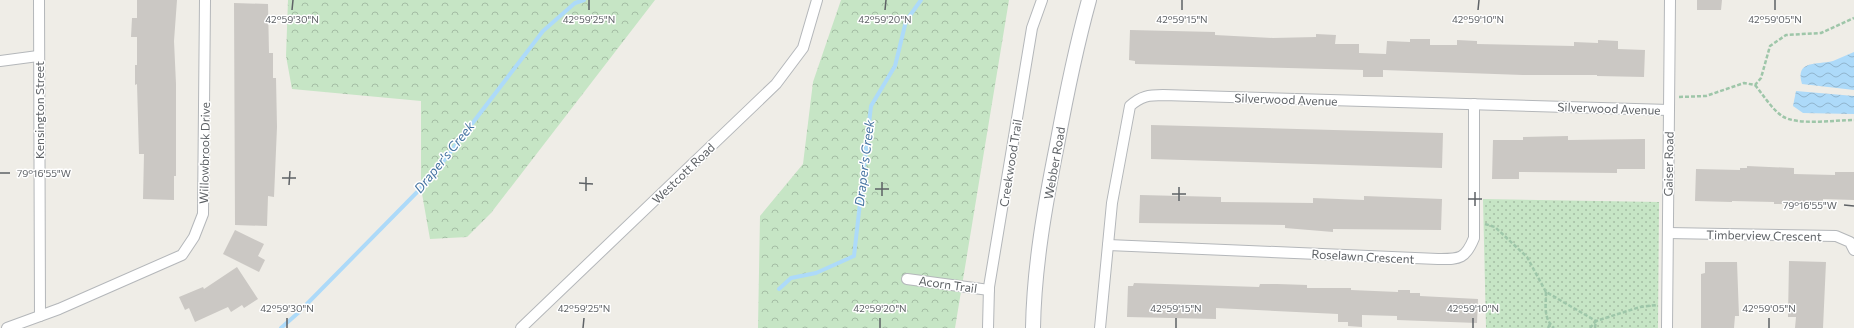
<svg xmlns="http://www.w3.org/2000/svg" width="1854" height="328" font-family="Commissioner,sans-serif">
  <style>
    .grass { fill: url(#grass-dots) }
    .forest { fill: url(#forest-crowns) }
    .water { fill: url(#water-waves) }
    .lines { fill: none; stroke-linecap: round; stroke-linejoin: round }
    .stream { stroke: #addaf9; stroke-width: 4 }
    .building { fill: #cbc8c4 }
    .minor-casing { stroke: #b4b7ba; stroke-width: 12 }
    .secondary-casing { stroke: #b3b6ba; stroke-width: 16 }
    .path { stroke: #9ec6a9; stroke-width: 2.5; stroke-dasharray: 4 2; stroke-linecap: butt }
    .minor { stroke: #fff; stroke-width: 10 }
    .secondary { stroke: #fff; stroke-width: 14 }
    .ticks { fill: none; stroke: #5e6266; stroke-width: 1.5 }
    .labels { text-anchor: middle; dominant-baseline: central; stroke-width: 3; stroke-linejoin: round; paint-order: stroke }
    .street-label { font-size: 12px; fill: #5e6266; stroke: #fff }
    .water-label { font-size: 13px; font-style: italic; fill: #4775a2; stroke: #fff }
    .ticks-label { font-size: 10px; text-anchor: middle; fill: #5e6266; stroke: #fff; stroke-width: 3; stroke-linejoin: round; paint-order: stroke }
  </style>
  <defs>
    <pattern id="grass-dots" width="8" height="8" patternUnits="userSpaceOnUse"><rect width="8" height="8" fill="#c6e5c5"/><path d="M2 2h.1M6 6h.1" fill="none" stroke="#a4bda4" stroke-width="1.8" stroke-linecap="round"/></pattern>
    <pattern id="forest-crowns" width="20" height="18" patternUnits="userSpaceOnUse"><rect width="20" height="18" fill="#c6e5c5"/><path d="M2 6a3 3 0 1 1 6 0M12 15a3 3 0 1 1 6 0" fill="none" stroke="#a4bda4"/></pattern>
    <pattern id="water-waves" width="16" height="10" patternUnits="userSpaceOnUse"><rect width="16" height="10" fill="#addaf9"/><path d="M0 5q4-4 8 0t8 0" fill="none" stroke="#90b4cd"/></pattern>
  </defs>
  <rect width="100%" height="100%" fill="#efede7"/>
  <path class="grass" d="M1483 199 1659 202 1658 328H1486Z"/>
  <g class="forest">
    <path d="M288 0H655L491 213 467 237 430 239 421 188V101L292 89 286 56Z"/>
    <path d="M841 0H1009L955 328H758L760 216 803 164 813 82Z"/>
  </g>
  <g class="water">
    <path d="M1854 52V90L1802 84C1795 60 1816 65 1833 61 1840 58 1847 55 1854 52Z"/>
    <path d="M1796 91 1854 96V114L1803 113 1793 106Z"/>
  </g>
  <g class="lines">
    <g class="stream">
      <path d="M779 289 791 278 816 273 854 256 871 106 895 66 906 21 921 0"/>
      <path d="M281 328 298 313 429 180 543 31 575 3 584 0"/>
    </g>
  </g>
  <g class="building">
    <path d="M137 0H177L174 41 176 84V176H174V200L143 199 144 154H139L137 84 135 85V65H137V37H131L132 18H137Z"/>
    <path d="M1697 0H1722L1721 10H1697Z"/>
    <path d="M234 3 268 4 269 53H273V78H276L277 127 274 197 268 196 267 226 235 225Z"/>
    <path d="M1130 30 1215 32V35L1273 38 1316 37V34L1336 35 1335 44H1359V53L1386 54 1387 41 1410 42V39H1430V45H1457V40L1477 41V44L1574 46V42L1598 43V40L1618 41V49L1645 50 1644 77 1597 76V75H1523L1383 70V77H1363V70L1135 64V61L1129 60Z"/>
    <path d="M1151 125 1443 133 1442 168 1151 159Z"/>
    <path d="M1568 136V140L1645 139V169H1617V173L1519 172V179H1492L1493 140H1523V137Z"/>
    <path d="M1747 166 1794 168V174L1835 175V172H1854V200L1823 199V205L1774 204V202L1732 201V202L1695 201 1696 169 1740 170V168H1747Z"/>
    <path d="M1140 195 1221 197V202L1313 203V198L1364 200V196L1442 199 1441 230 1333 229V232L1285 228V225L1139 223Z"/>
    <path d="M235 230 264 244 258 256 265 260 259 272 223 254Z"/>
    <path d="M1789 261 1826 262 1823 328H1795L1796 317H1788Z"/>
    <path d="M1705 262H1737L1739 316H1735L1734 328H1701V274L1705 273Z"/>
    <path d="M237 267 258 299 244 308 242 305 231 312 228 307 195 322 189 308 185 310 179 297 203 287 204 289Z"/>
    <path d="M1134 283 1259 287 1260 284H1277L1307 285V288H1351V290L1398 292V290H1410V293H1420V296L1478 299 1477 323 1397 320V316L1362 315V327L1348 326V322H1338V314L1216 308V319L1127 317 1128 286H1133Z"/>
  </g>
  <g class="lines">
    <g class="minor-casing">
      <g id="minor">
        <path d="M39 0 40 316"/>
        <path d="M0 61 38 56"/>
        <path d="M1668 233 1836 236 1850 242 1854 250"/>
        <path d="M1108 245 1438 259C1459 259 1465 260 1474 238V104"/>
        <path d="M907 279 989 290"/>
        <path d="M7 328 59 309 182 255 194 237 203 214 205 0"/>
        <path d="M521 328 776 84 803 48 817 0"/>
        <path d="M988 328 989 287 1032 28 1042 0"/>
        <path d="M1100 328 1112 203 1130 106C1141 96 1149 95 1163 95L1669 110"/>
        <path d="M1667 328 1670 0"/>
      </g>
    </g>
    <g class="secondary-casing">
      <path id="secondary" d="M1033 328C1034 267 1045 205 1057 145 1066 96 1076 47 1089 0"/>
    </g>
    <g class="path">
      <path d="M1755 85C1764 96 1771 108 1782 116 1797 126 1836 120 1854 120"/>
      <path d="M1679 97 1706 96 1744 83 1755 85 1761 78 1770 46 1786 35 1821 33 1854 18"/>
      <path d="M1485 224 1495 227 1527 257 1546 292 1596 321 1640 307 1657 305"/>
      <path d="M1546 292C1546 306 1543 318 1554 328"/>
      <path d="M1548 328 1550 324"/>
      <path d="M1590 328 1596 321"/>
      <path d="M1595 328 1596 321"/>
    </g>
    <use href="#minor" class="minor"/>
    <use href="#secondary" class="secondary"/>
  </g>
  <path class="ticks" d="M292 10 293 0M589 10V0M885 10 886 0M1182 10V0M1478 10 1479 0M1775 10V0M0 173H10M282 178H296M579 183 593 184M289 185 290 171M875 189H889M586 191V177M1172 194H1186M882 196V182M1468 199H1482M1179 201V187M1844 205 1854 206M1475 206V192M287 328V318M583 328 584 318M880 328V318M1176 328V318M1473 328V318M1769 328V318"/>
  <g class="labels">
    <g class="street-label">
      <text transform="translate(1286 99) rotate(2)">Silverwood Avenue</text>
      <text transform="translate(1609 108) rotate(2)">Silverwood Avenue</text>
      <text transform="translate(39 110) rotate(-90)">Kensington Street</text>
      <text transform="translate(204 153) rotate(-89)">Willowbrook Drive</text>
      <text transform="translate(1010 163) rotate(-81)">Creekwood Trail</text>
      <text transform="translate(1054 163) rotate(-80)">Webber Road</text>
      <text transform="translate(1668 164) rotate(-89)">Gaiser Road</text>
      <text transform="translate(683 173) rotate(-44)">Westcott Road</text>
      <text transform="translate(1764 235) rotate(1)">Timberview Crescent</text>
      <text transform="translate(1363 256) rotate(3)">Roselawn Crescent</text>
      <text transform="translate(948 284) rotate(8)">Acorn Trail</text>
    </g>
    <g class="water-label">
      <text transform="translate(444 157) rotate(-51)">Draper's Creek</text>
      <text transform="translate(864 163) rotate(-83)">Draper's Creek</text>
    </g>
  </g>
  <g class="ticks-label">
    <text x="292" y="23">42°59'30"N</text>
    <text x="589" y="23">42°59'25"N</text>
    <text x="885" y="23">42°59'20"N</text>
    <text x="1182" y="23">42°59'15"N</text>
    <text x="1478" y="23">42°59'10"N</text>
    <text x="1775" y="23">42°59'05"N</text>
    <text x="44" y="177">79°16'55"W</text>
    <text x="1810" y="209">79°16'55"W</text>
    <text x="287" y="312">42°59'30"N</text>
    <text x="584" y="312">42°59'25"N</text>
    <text x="880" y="312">42°59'20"N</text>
    <text x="1176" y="312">42°59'15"N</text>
    <text x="1473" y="312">42°59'10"N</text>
    <text x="1769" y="312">42°59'05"N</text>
  </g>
</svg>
